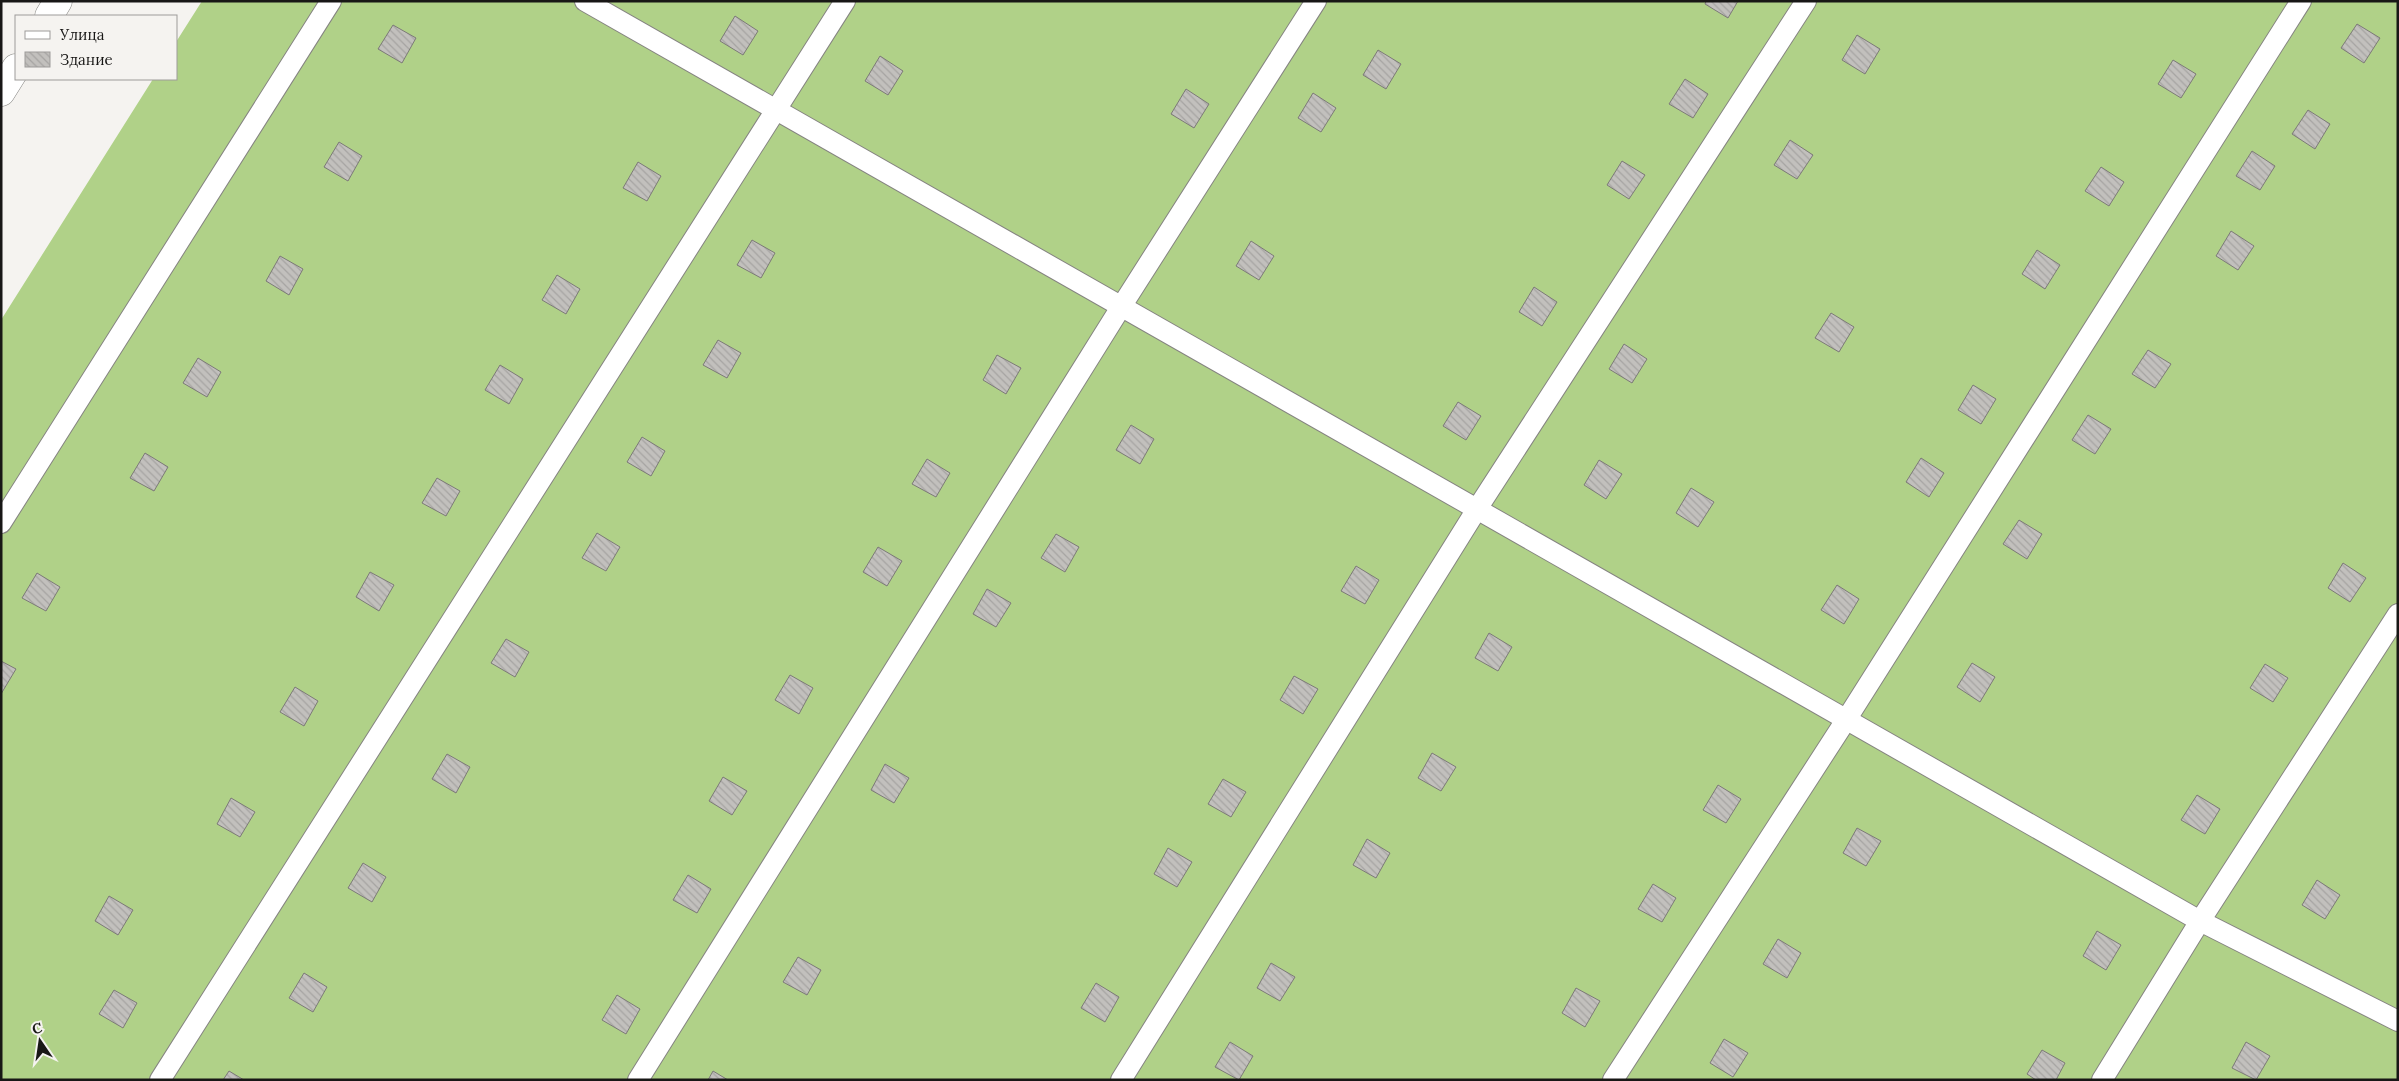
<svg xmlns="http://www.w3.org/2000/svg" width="2399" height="1081" font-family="Lora,serif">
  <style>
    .garden { fill: #b0d188 }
    .building { fill: url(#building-back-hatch); stroke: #7c7a77 }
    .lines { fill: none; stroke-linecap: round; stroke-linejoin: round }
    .service-casing { stroke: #858481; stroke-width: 22 }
    .primary-casing { stroke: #858481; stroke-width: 29 }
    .service { stroke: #fff; stroke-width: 20 }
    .primary { stroke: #fff; stroke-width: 28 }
  </style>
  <defs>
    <pattern id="building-back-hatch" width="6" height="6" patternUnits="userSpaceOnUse" patternTransform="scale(1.25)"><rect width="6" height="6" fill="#c2c0bd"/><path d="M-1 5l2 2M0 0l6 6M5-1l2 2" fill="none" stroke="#a6a4a2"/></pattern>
  </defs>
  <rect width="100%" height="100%" fill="#f5f3f0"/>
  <path class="garden" d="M202 1H2398V1080H1V320L153 79H176V42Z"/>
  <g class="building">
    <path d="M1706 1H1738L1728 18 1705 4Z"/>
    <path d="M735 16 758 31 743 55 720 41Z"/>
    <path d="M2357 24 2380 38 2364 63 2341 48Z"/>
    <path d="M393 25 416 38 402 63 378 49Z"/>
    <path d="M1857 35 1880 49 1865 74 1842 60Z"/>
    <path d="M1378 50 1401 64 1386 89 1363 75Z"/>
    <path d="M880 56 903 71 888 95 865 81Z"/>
    <path d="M2173 60 2196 74 2181 98 2158 84Z"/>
    <path d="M1685 79 1708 94 1693 118 1669 104Z"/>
    <path d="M1186 89 1209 104 1194 128 1171 114Z"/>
    <path d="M1313 93 1336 108 1321 132 1298 118Z"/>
    <path d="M2308 110 2330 124 2315 149 2292 134Z"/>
    <path d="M1790 140 1813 155 1797 179 1774 165Z"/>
    <path d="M339 142 362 156 348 181 324 167Z"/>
    <path d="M2252 151 2275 166 2260 190 2236 176Z"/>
    <path d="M1622 161 1645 175 1629 199 1607 185Z"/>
    <path d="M638 162 661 176 647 201 623 188Z"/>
    <path d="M2101 167 2124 182 2109 206 2085 191Z"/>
    <path d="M2231 231 2254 246 2238 270 2216 256Z"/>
    <path d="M752 240 775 253 761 278 737 265Z"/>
    <path d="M1251 241 1274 256 1259 280 1236 266Z"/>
    <path d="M2037 250 2060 265 2045 289 2022 274Z"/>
    <path d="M280 256 303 269 289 295 266 281Z"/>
    <path d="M557 275 580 289 566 314 542 300Z"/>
    <path d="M1534 287 1557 302 1542 326 1519 312Z"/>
    <path d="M1831 313 1854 327 1839 352 1815 338Z"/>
    <path d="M718 340 741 353 727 378 703 365Z"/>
    <path d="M1624 344 1647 359 1632 383 1609 369Z"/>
    <path d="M2148 350 2171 364 2155 388 2132 374Z"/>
    <path d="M997 355 1021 368 1006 394 983 380Z"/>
    <path d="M198 358 221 372 207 397 183 383Z"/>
    <path d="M500 365 523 379 509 404 485 390Z"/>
    <path d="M1973 385 1996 399 1981 424 1958 410Z"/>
    <path d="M1458 402 1481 416 1466 440 1443 426Z"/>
    <path d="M2088 415 2111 429 2095 454 2072 440Z"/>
    <path d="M1131 425 1154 439 1140 464 1116 450Z"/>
    <path d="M642 437 665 451 651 476 627 462Z"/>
    <path d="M145 453 168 467 154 491 130 478Z"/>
    <path d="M1921 458 1944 473 1929 497 1906 482Z"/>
    <path d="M927 459 950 473 936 497 912 484Z"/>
    <path d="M1599 460 1622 474 1606 499 1584 485Z"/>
    <path d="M437 478 460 491 446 516 422 503Z"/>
    <path d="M1691 488 1714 502 1698 527 1676 513Z"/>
    <path d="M2019 520 2042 534 2027 559 2003 544Z"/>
    <path d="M597 533 620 547 606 571 582 558Z"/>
    <path d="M1056 534 1079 547 1065 572 1041 558Z"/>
    <path d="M878 547 902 561 887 586 863 572Z"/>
    <path d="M2343 563 2366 578 2350 602 2328 588Z"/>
    <path d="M1356 566 1379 580 1365 604 1341 591Z"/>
    <path d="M370 572 394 585 379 611 356 597Z"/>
    <path d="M37 573 60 587 46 611 22 598Z"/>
    <path d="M1837 585 1859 599 1844 624 1821 610Z"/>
    <path d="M987 589 1011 603 996 627 973 614Z"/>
    <path d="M1489 633 1512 647 1498 671 1475 658Z"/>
    <path d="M506 639 529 652 515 677 491 663Z"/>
    <path d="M1 661 16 669 1 694Z"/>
    <path d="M1972 663 1995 677 1980 702 1957 687Z"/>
    <path d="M2265 664 2288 678 2273 702 2250 688Z"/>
    <path d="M790 675 813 688 799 714 775 700Z"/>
    <path d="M1294 676 1318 689 1303 714 1280 700Z"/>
    <path d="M295 687 318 701 304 726 280 712Z"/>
    <path d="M1432 753 1456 767 1441 791 1418 778Z"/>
    <path d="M447 754 470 767 456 793 432 779Z"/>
    <path d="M885 764 909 778 894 803 871 790Z"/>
    <path d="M723 777 747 791 732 815 709 801Z"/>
    <path d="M1223 779 1246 792 1231 817 1208 804Z"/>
    <path d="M1718 785 1741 799 1726 823 1703 810Z"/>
    <path d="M2197 795 2220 809 2205 834 2181 820Z"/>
    <path d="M231 798 255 812 240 837 217 824Z"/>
    <path d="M1857 828 1881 841 1866 866 1843 853Z"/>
    <path d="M1367 839 1390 853 1376 878 1353 865Z"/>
    <path d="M1168 848 1192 862 1177 887 1154 874Z"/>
    <path d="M363 863 386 877 372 902 348 888Z"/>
    <path d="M688 875 711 889 697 913 673 900Z"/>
    <path d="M2317 880 2340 895 2325 919 2302 905Z"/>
    <path d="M1653 884 1676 898 1662 922 1638 909Z"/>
    <path d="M109 896 133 910 118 935 95 921Z"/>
    <path d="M2097 931 2121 945 2106 970 2083 956Z"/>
    <path d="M1778 939 1801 953 1787 978 1763 964Z"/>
    <path d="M798 957 821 970 807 995 783 982Z"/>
    <path d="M1271 963 1295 977 1280 1001 1257 988Z"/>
    <path d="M304 973 327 987 313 1012 289 998Z"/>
    <path d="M1096 983 1119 997 1105 1022 1081 1008Z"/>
    <path d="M1576 988 1600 1001 1585 1027 1562 1013Z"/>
    <path d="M114 990 137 1003 123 1028 99 1014Z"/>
    <path d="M617 995 640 1009 626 1034 602 1020Z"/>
    <path d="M1724 1039 1748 1053 1733 1077 1710 1063Z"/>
    <path d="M1230 1042 1253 1056 1239 1080 1215 1067Z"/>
    <path d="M2246 1042 2270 1056 2256 1080 2232 1068Z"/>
    <path d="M2042 1050 2065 1063 2056 1080H2036L2027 1074Z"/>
    <path d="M229 1071 244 1080H223Z"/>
    <path d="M713 1071 728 1080H708Z"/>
  </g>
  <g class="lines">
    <g class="service-casing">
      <g id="service">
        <path d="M585 1 2200 921 2398 1021"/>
        <path d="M1 523 331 1"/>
        <path d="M160 1080 845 1"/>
        <path d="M638 1080 1121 307 1316 1"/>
        <path d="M1121 1080 1477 509 1806 1"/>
        <path d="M1613 1080 1846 720 2301 1"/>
        <path d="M2102 1080 2200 921 2398 614"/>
      </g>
    </g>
    <g class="primary-casing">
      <g id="primary">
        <path d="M49 16 58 1"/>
        <path d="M1 92 16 68"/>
      </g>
    </g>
    <use href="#service" class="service"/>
    <use href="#primary" class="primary"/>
  </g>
  <rect width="2399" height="1081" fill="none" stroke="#181716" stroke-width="5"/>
  <rect x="15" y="15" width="162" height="65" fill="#f5f3f0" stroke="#9d9b99"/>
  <rect x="25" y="31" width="25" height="8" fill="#ffffff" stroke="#9d9b99"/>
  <text x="60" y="40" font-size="15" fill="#181716">Улица</text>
  <rect x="25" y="52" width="25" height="15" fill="url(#building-back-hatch)" stroke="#9d9b99"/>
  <text x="60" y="65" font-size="15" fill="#181716">Здание</text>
  <g transform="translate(40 1041) rotate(347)" stroke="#f5f3f0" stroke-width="4" paint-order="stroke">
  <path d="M0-4L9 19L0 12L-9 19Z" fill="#181716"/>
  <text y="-8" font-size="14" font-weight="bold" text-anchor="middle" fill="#181716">С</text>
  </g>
</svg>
